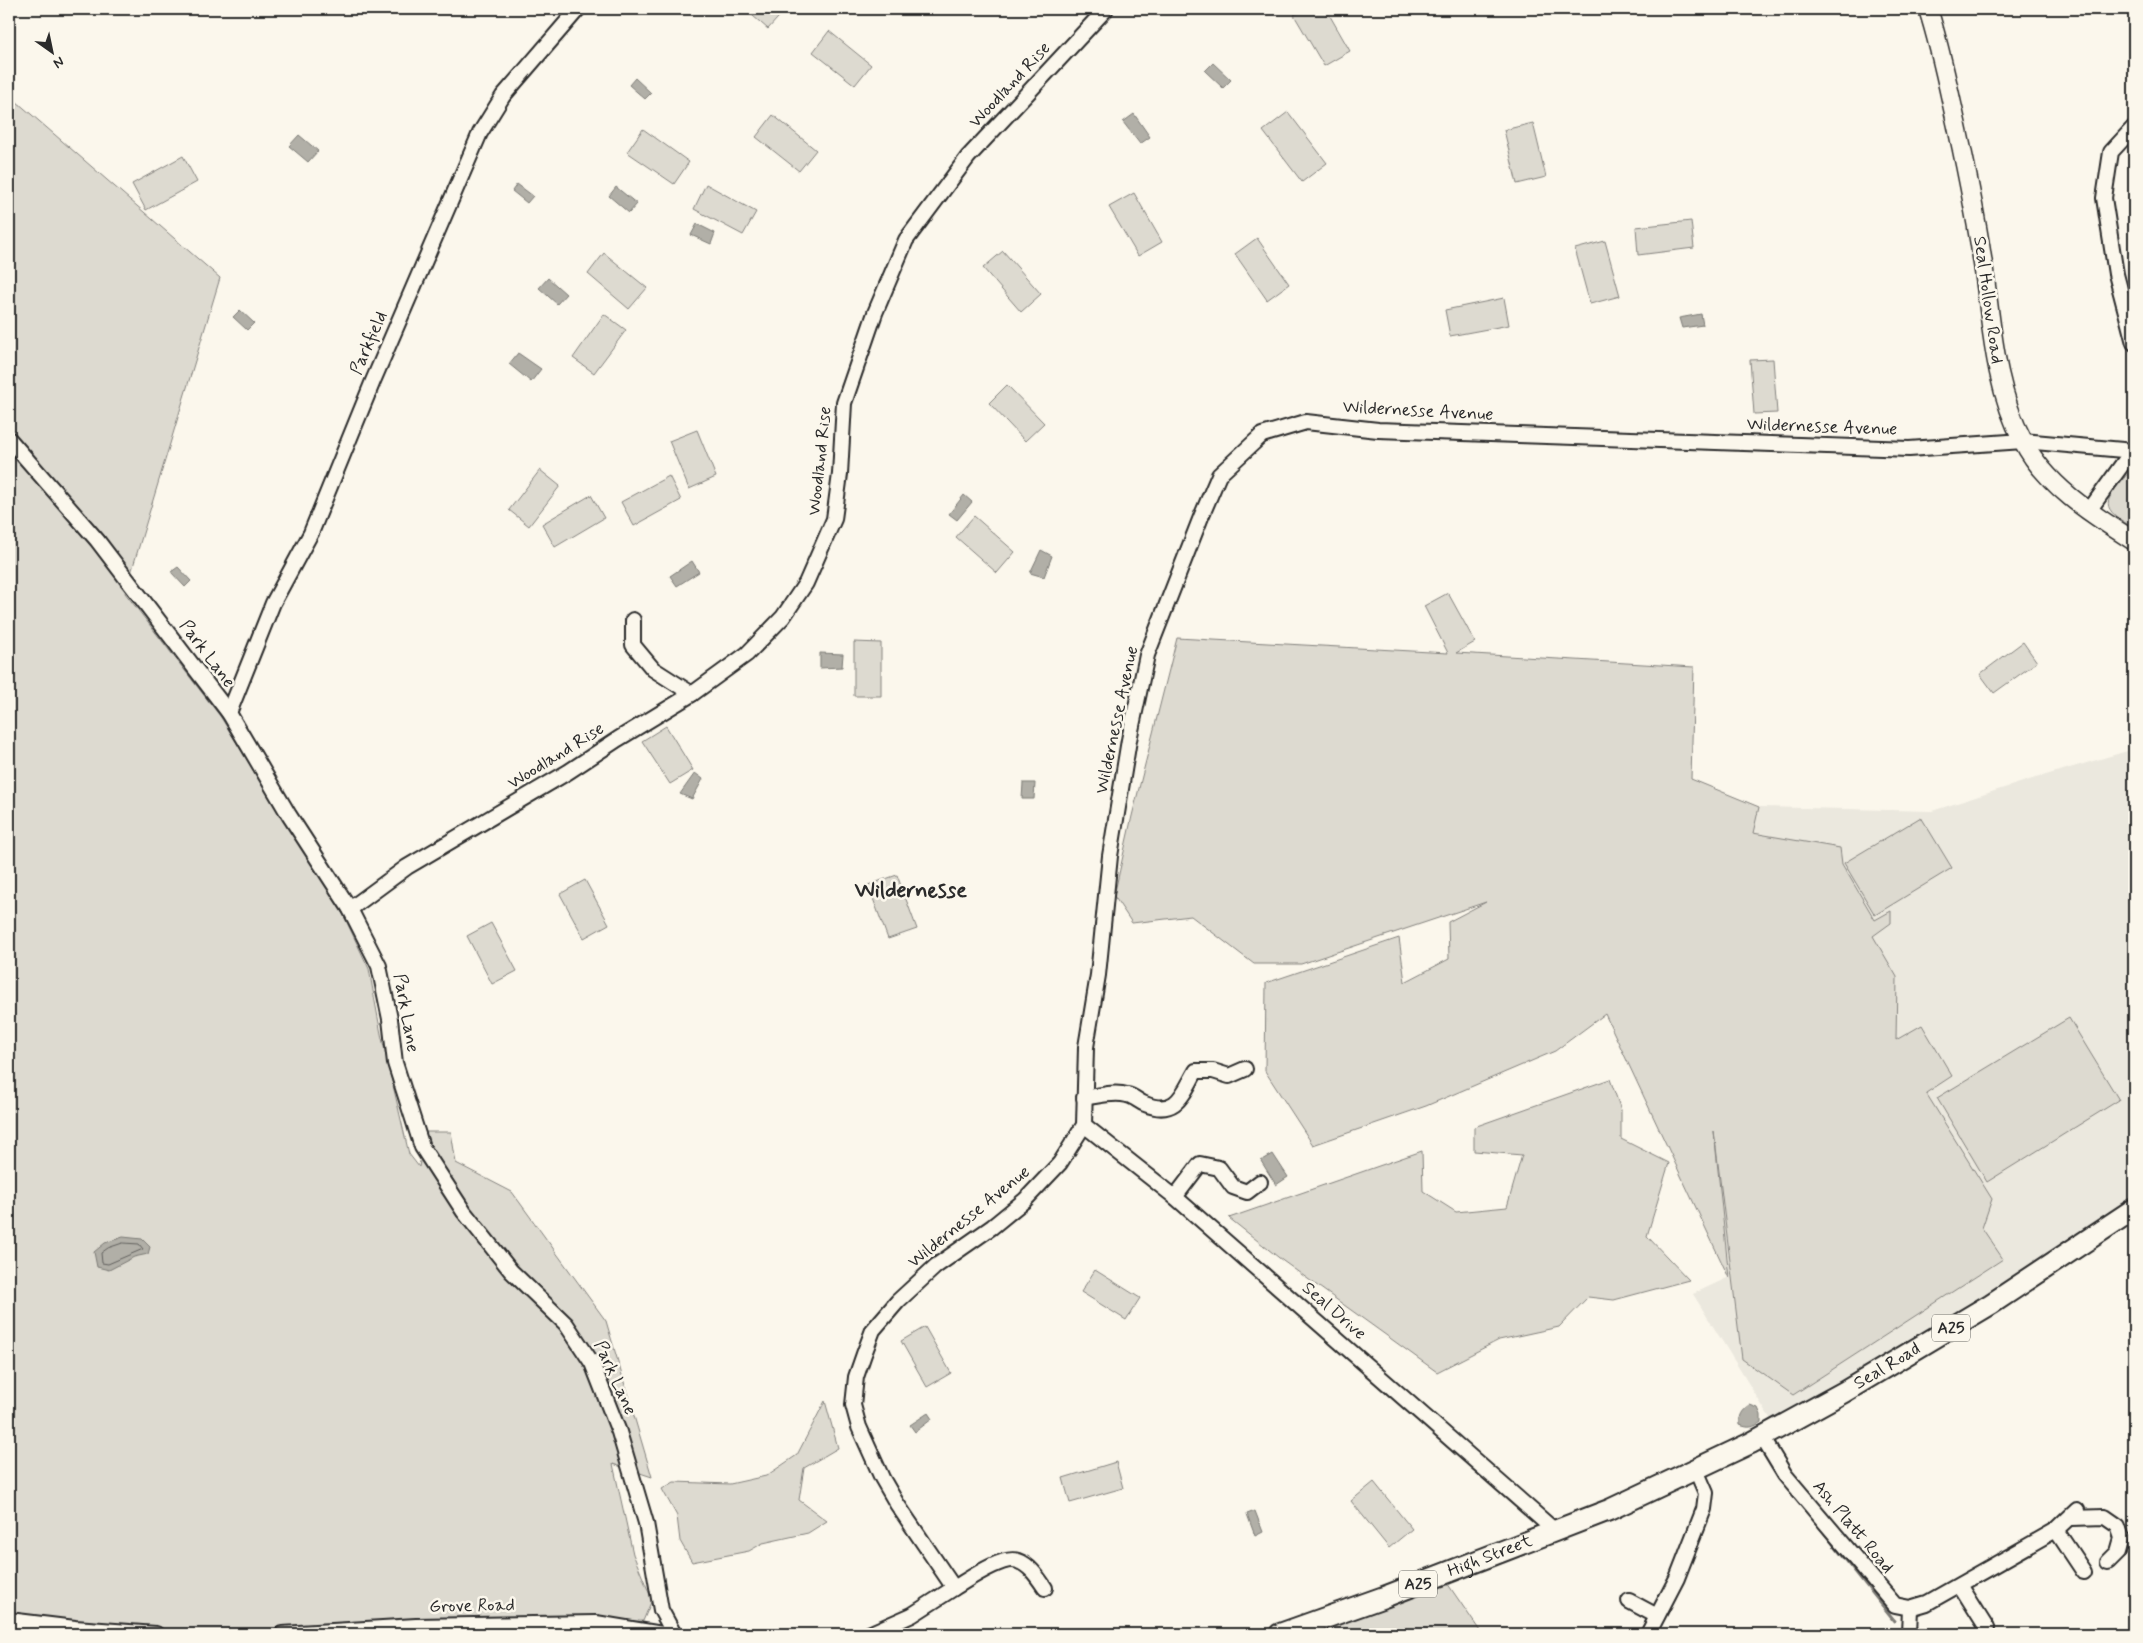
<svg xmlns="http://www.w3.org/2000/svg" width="2143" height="1643" font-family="Mynerve,sans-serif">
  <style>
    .built { fill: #ebe8de }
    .green { fill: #dddad0; stroke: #84827e }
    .water { fill: #b1afa7; stroke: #7b7a75 }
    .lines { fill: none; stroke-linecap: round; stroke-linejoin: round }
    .shore { stroke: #61605d; stroke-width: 1 }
    .stream { stroke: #7b7a75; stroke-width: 3 }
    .minor-casing { stroke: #2b2b2b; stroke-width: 18 }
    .major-casing { stroke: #2b2b2b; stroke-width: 21 }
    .highway-casing { stroke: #2b2b2b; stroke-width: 24 }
    .minor { stroke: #fbf7ec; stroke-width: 14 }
    .major { stroke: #fbf7ec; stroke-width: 18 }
    .highway { stroke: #fbf7ec; stroke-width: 20 }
    .labels { text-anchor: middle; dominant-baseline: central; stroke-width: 5; stroke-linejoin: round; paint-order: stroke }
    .shield { fill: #fbf7ec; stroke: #696865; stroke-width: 1 }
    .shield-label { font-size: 16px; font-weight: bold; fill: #2b2b2b }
    .street-label { font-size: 18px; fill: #2b2b2b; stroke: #fbf7ec }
    .district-label { font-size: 22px; font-weight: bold; fill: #2b2b2b; stroke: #fbf7ec }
  </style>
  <rect width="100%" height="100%" fill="#fbf7ec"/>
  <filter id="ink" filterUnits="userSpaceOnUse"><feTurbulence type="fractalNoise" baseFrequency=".02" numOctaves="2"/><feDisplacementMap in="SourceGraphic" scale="10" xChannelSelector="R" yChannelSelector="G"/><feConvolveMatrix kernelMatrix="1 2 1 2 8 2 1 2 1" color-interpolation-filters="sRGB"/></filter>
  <g filter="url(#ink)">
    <path class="built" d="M2134 749V1197L2022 1273 1902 1348 1773 1423 1693 1294 1729 1277 1536 809 1691 779 1759 807 1932 811 2029 780Z"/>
    <g class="green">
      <path d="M745 9H786L768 29Z"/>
      <path d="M1305 9H1326L1350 51 1324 66 1294 15Z"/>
      <path d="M829 31 871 65 855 85 813 52Z"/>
      <path d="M9 95 220 278 125 593 220 716 342 912 369 969 381 1034 409 1154 419 1167 425 1132H451L456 1163 512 1192 606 1321 652 1477 613 1464 633 1554 652 1600 643 1621 316 1634H172L9 1618Z"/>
      <path d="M1288 112 1327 163 1302 182 1263 131Z"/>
      <path d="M773 115 816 150 799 171 756 137Z"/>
      <path d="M1533 123 1546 177 1517 184 1504 130Z"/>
      <path d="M643 129 689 162 674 184 627 152Z"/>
      <path d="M183 156 197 182 146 210 132 184Z"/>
      <path d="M706 184 756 212 743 235 694 209Z"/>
      <path d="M1134 193 1162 242 1138 256 1109 207Z"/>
      <path d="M1691 221 1694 248 1638 255 1636 227Z"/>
      <path d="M1257 238 1289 284 1267 300 1235 254Z"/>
      <path d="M1605 241 1620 296 1590 304 1575 249Z"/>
      <path d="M1003 251 1041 294 1021 312 983 268Z"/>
      <path d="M604 253 647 288 629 309 588 274Z"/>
      <path d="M1504 298 1509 325 1450 336 1445 310Z"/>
      <path d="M604 314 626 330 594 373 573 358Z"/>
      <path d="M1773 359 1777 413 1754 414 1750 360Z"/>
      <path d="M1007 385 1044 423 1025 441 989 403Z"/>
      <path d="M697 430 716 477 689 489 669 441Z"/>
      <path d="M2134 469V528C2095 506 2106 500 2130 471Z"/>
      <path d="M540 470 560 486 529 526 509 510Z"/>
      <path d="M669 476 681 500 634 526 621 502Z"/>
      <path d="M591 495 604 518 555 547 542 524Z"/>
      <path d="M974 516 1015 552 997 573 956 537Z"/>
      <path d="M1448 593 1475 642 1456 653 1694 667 1691 779 1759 807 1753 833 1840 848 1842 864 1875 920 1891 911V923L1873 936 1897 977 1896 1040 1922 1025 1952 1076 1926 1093 1992 1199 1982 1228 2003 1259 1793 1395 1742 1359 1714 1131 1729 1278 1605 1014 1555 1051 1426 1106 1313 1145 1265 1071 1266 983 1399 938 1405 982 1449 959 1448 922 1486 902 1301 964H1254L1191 916 1132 923 1114 896 1132 816 1177 638 1448 653 1424 606Z"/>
      <path d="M854 642 881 643V696H854Z"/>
      <path d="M2023 642 2037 662 1994 693 1980 674Z"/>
      <path d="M666 726 693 770 670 784 642 741Z"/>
      <path d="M1921 817 1952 868 1875 915 1844 863Z"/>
      <path d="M897 875 917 929 888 939 868 885Z"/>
      <path d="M585 880 609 924 584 938 560 894Z"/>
      <path d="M491 923 517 971 492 984 467 936Z"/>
      <path d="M2069 1018 2119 1100 1987 1182 1937 1098Z"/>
      <path d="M1610 1079 1621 1110V1139L1669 1163 1647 1236 1689 1280 1614 1300 1588 1297 1559 1327 1499 1340 1437 1372 1283 1261 1229 1218 1422 1151 1423 1191 1456 1212 1507 1207 1522 1155 1474 1151V1127Z"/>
      <path d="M1095 1270 1140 1298 1126 1320 1081 1292Z"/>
      <path d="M925 1327 951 1373 927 1387 901 1341Z"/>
      <path d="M825 1401 838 1448 804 1468 799 1500 827 1521 808 1533 763 1543 749 1551 692 1562 680 1541 677 1516 662 1489 674 1482 730 1484 766 1476 797 1455Z"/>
      <path d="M1116 1462 1123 1488 1070 1503 1063 1478Z"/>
      <path d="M1374 1482 1412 1529 1389 1548 1351 1501Z"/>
      <path d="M1443 1577 1482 1634H1298Z"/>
    </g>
    <g class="water">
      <path d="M1213 63 1231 80 1223 88 1205 71Z"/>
      <path d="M635 78 651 93 645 99 629 85Z"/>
      <path d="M1134 114 1150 137 1140 144 1123 122Z"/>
      <path d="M299 135 318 151 308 162 289 146Z"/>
      <path d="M517 184 533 196 527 203 512 191Z"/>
      <path d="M616 187 637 204 629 213 609 196Z"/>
      <path d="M697 224 715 233 711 244 691 235Z"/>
      <path d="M548 278 566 294 557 304 539 288Z"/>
      <path d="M240 310 254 323 247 330 233 317Z"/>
      <path d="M1701 314 1703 325 1682 328 1679 318Z"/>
      <path d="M518 353 541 369 531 382 509 364Z"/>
      <path d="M964 495 972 502 957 520 949 514Z"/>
      <path d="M1041 550 1052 556 1044 577 1030 573Z"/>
      <path d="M692 561 699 572 677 586 670 576Z"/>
      <path d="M178 567 191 581 185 587 171 572Z"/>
      <path d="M820 653 843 654 842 667 820 668Z"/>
      <path d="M695 773 703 779 692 799 680 794Z"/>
      <path d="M1023 783H1035L1034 799H1022Z"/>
      <path d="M1273 1154 1288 1177 1276 1185 1261 1161Z"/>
      <path d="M123 1237 142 1239 150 1247 148 1254 134 1257 109 1270 97 1267 94 1252 105 1243Z"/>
      <path d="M1750 1405 1758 1408 1761 1415V1422C1754 1427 1749 1429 1740 1425 1739 1415 1742 1411 1750 1405Z"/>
      <path d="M928 1413 932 1419 915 1432 910 1425Z"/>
      <path d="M1255 1511 1263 1532 1255 1536 1247 1514Z"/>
    </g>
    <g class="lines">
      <path class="shore" d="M123 1243 139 1244 143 1249 108 1264 102 1263 101 1253 108 1248Z"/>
      <g class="stream">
        <path d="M1761 1446V1450L1768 1460"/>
        <path d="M1805 1509 1894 1620"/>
      </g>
      <g class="minor-casing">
        <g id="minor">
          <path d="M2134 127 2111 152 2104 198 2116 274 2134 343"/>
          <path d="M9 439 97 540 229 713 289 815 350 909 379 966 390 1019 395 1063 422 1147 464 1212 511 1271 566 1324 592 1363 619 1432 646 1523 661 1610 674 1634"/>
          <path d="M2088 512 2132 451"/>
          <path d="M633 620V645L653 669 692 694"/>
          <path d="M229 713 273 603 311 533 373 381 480 133 503 96 578 9"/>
          <path d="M350 909 407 867 568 772 618 739 692 694 747 654 783 617 806 583 834 519 840 474 844 403 875 313 906 240 968 157 1106 9"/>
          <path d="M1084 1098C1098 1096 1114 1091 1127 1095 1134 1096 1139 1102 1145 1104 1177 1117 1183 1093 1196 1071H1213L1229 1076 1245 1069"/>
          <path d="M1084 1125 1175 1197 1554 1530"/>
          <path d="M1175 1197 1200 1164 1219 1168 1233 1187 1247 1192 1260 1182"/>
          <path d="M1762 1437 1785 1475 1895 1605 1910 1608 1909 1634"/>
          <path d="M2071 1518 2105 1517 2118 1526 2122 1538 2118 1552 2108 1562"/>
          <path d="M2056 1530 2084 1572"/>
          <path d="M1960 1585 1987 1628"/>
          <path d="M954 1588C968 1580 1002 1555 1018 1561 1030 1565 1038 1578 1045 1588"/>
          <path d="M1629 1601 1657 1616"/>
          <path d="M1910 1608 1927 1603 2056 1530 2077 1510"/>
          <path d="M9 1620 75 1628 156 1634"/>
          <path d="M282 1634 416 1626 596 1623 662 1634"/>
          <path d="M869 1634 912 1615 954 1588 897 1504 882 1478 859 1427 853 1405 856 1377 864 1354 873 1330 898 1301 936 1266 992 1227 1025 1200 1060 1163 1084 1125 1086 1047 1098 975 1110 856 1129 740 1147 655 1201 517 1219 475 1262 435 1306 422 1378 430 1909 449 2023 441 2134 451"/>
          <path d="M1648 1634 1677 1578 1704 1509 1706 1493 1696 1470"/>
        </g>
      </g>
      <g class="major-casing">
        <path id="major" d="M1928 9C1938 40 1945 72 1952 104 1964 157 1975 211 1983 264 1992 325 1994 386 2023 441 2046 486 2093 515 2134 541"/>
      </g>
      <g class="highway-casing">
        <g id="highway">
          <path id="s1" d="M1280 1634 1384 1597 1609 1510 1751 1443 1844 1392 1991 1304 2134 1209"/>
        </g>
      </g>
      <use href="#minor" class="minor"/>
      <use href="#major" class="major"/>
      <use href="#highway" class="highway"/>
    </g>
  </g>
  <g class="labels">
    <g class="shield">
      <rect x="1932" y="1314.5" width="38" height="27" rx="4"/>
      <rect x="1399" y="1570.5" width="38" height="27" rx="4"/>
    </g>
    <g class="shield-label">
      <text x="1951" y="1328">A25</text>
      <text x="1418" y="1584">A25</text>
    </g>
    <g class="street-label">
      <text transform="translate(1010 85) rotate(-47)">Woodland Rise</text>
      <text transform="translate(1988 300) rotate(82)">Seal Hollow Road</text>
      <text transform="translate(369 343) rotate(-66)">Parkfield</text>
      <text transform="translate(1418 411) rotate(3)">Wildernesse Avenue</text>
      <text transform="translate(1822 427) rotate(2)">Wildernesse Avenue</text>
      <text transform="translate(820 461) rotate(-84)">Woodland Rise</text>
      <text transform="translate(207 654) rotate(53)">Park Lane</text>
      <text transform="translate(1117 720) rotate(-78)">Wildernesse Avenue</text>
      <text transform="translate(556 756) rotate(-32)">Woodland Rise</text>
      <text transform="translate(406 1013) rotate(80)">Park Lane</text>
      <text transform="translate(969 1217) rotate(-39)">Wildernesse Avenue</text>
      <text transform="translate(1334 1311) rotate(41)">Seal Drive</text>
      <text stroke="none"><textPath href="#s1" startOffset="665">Seal Road</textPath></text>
      <text transform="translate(615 1378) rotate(66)">Park Lane</text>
      <text transform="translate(1853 1527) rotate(50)">Ash Platt Road</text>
      <text stroke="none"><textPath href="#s1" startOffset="224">High Street</textPath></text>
      <text transform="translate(472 1606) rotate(-1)">Grove Road</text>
    </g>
    <g class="district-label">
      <text x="911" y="891">Wildernesse</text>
    </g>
  </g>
  <rect width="2143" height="1643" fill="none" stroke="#fbf7ec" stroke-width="30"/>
  <rect x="15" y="15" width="2113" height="1613" fill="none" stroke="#2b2b2b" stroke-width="2" filter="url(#ink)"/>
  <g transform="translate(52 52) rotate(147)" stroke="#fbf7ec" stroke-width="4" paint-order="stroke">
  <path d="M0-4L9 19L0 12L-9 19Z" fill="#2b2b2b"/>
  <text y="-8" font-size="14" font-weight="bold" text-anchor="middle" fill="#2b2b2b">N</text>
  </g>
</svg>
